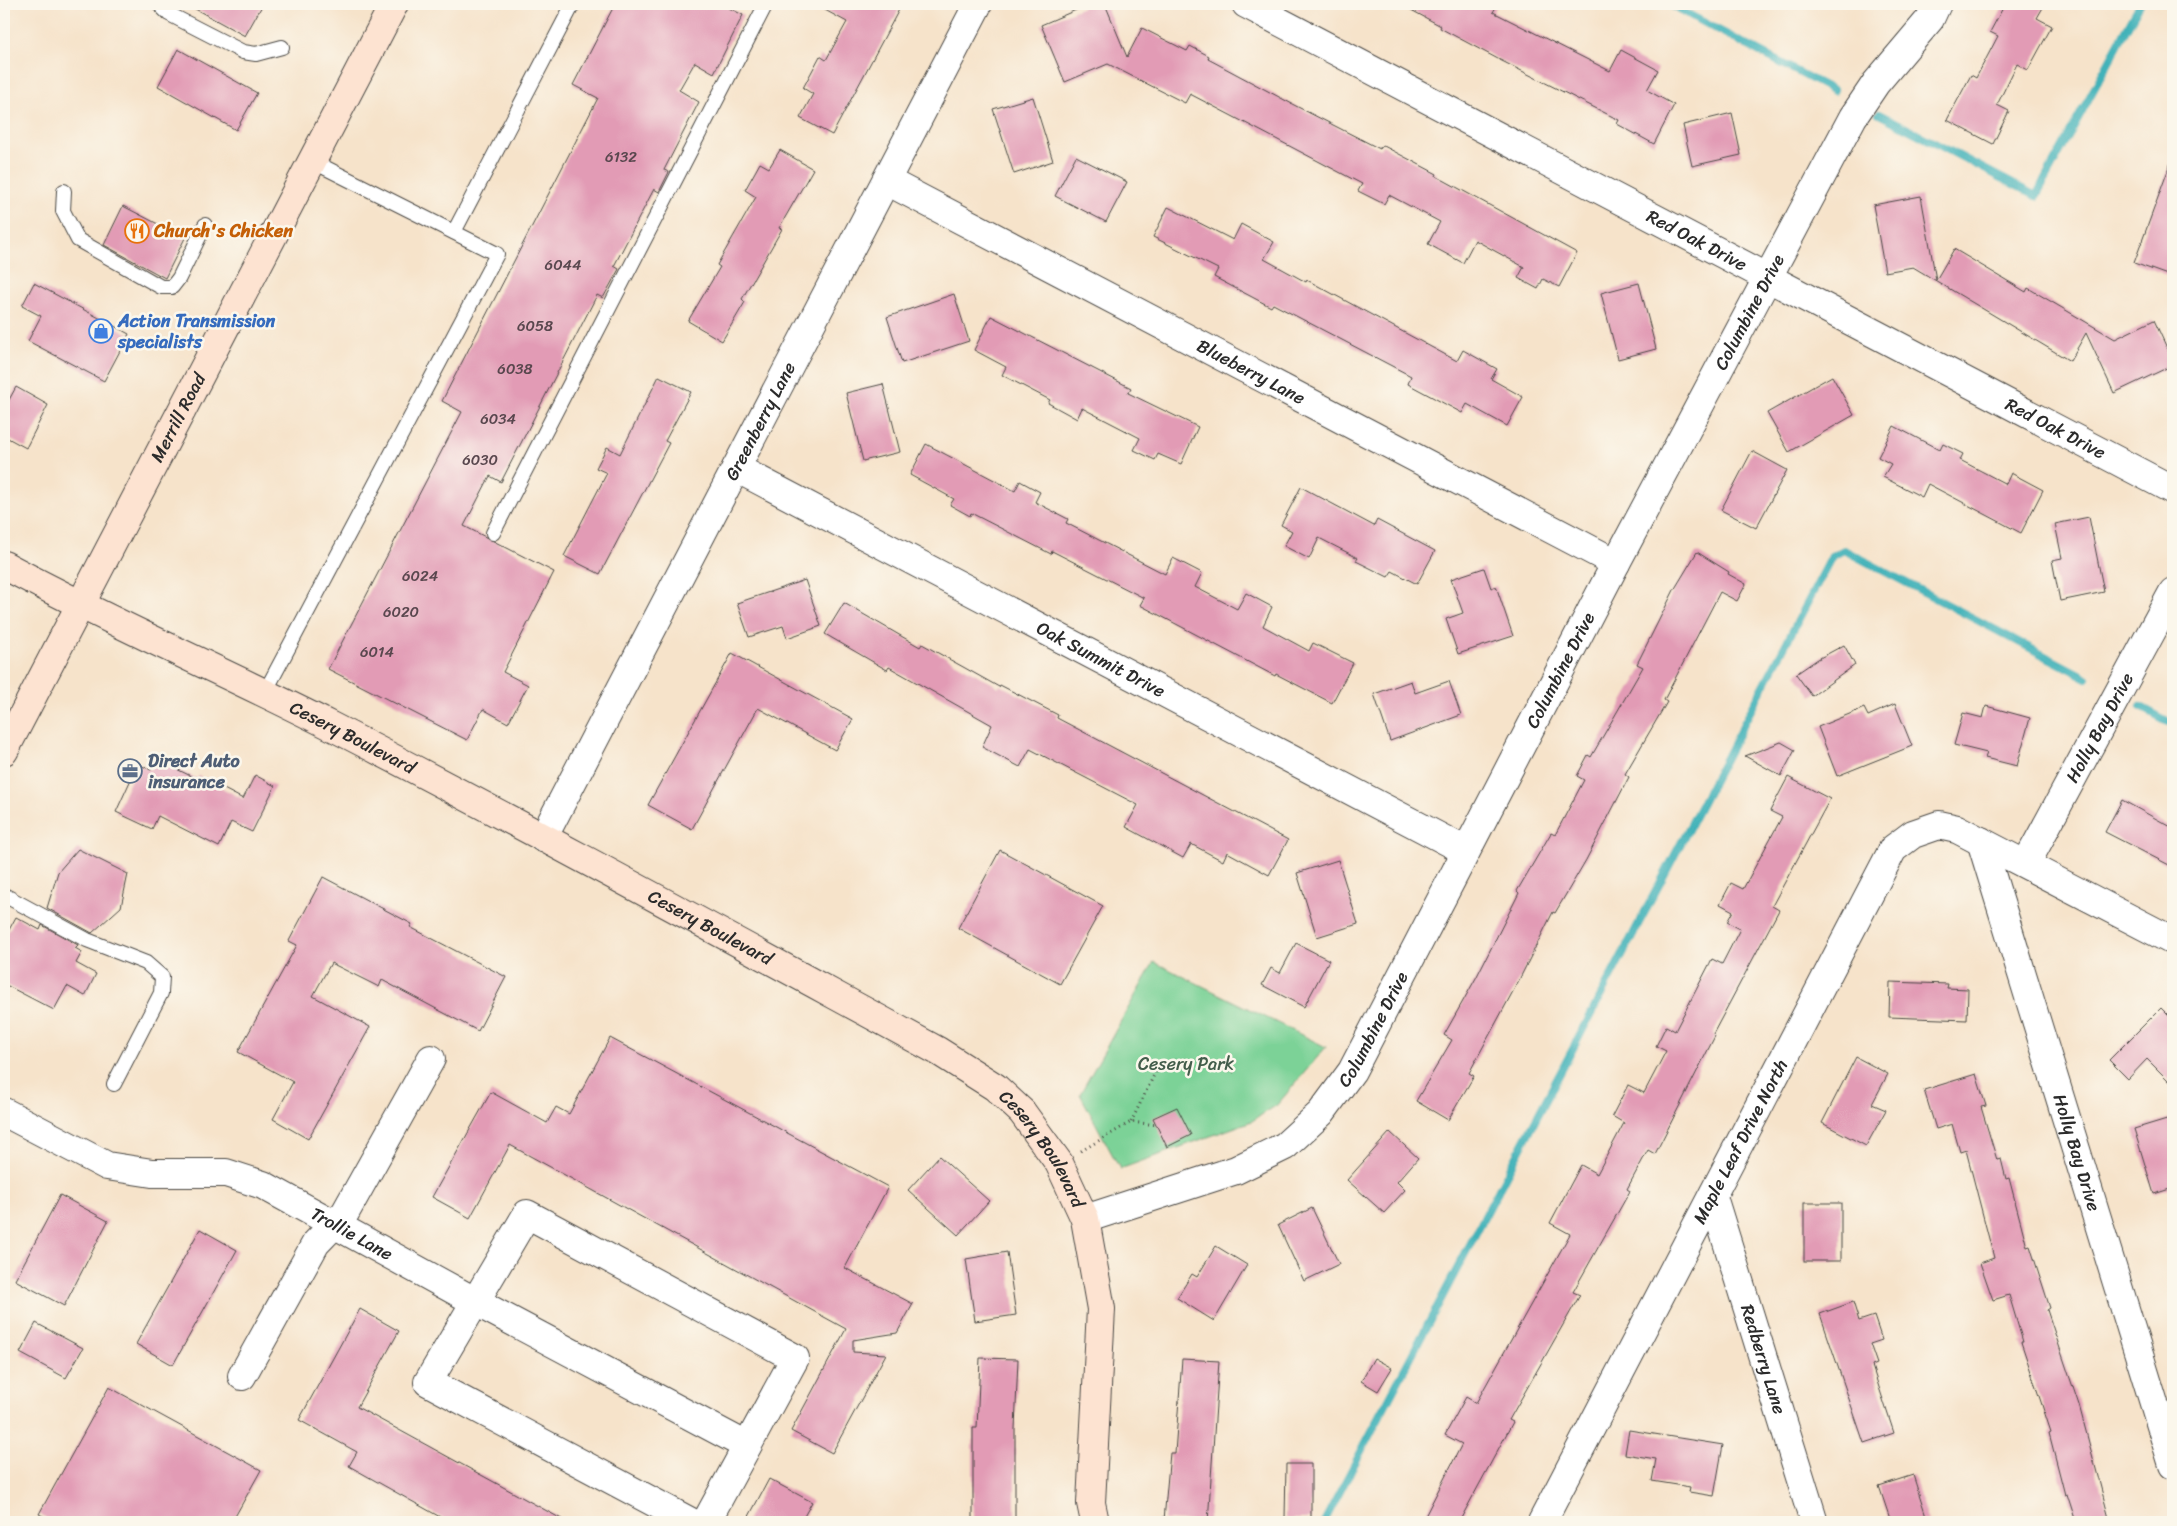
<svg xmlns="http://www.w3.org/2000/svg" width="2177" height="1526" font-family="Sriracha,sans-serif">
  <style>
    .green { fill: #7bd297; stroke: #537e61 }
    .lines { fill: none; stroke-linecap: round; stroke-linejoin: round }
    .stream { stroke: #42b2b9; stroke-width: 8 }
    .building { fill: #e29bb5 }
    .lane-casing { stroke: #494743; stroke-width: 16 }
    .street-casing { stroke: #494743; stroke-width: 30 }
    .secondary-casing { stroke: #494743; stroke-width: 30 }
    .path { stroke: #494743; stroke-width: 3; stroke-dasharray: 1 4; stroke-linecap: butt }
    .lane { stroke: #fff; stroke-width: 14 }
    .street { stroke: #fff; stroke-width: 28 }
    .secondary { stroke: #fde3d1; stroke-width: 28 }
    .labels { text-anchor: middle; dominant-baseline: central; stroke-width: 5; stroke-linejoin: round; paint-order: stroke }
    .number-label { font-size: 15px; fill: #59474e }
    .food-label { font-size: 18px; font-weight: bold; fill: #c56008; stroke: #fbf7ec; text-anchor: start }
    .street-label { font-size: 18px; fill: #2b2b2b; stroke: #fbf7ec }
    .shop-label { font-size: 18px; font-weight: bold; fill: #366cbe; stroke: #fbf7ec; text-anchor: start }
    .service-label { font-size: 18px; font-weight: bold; fill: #4e5e75; stroke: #fbf7ec; text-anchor: start }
    .park-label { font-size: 18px; fill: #435d4b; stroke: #fbf7ec }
  </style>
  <rect width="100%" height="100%" fill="#fbf7ec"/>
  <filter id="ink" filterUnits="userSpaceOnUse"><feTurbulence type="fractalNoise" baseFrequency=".02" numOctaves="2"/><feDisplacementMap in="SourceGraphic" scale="10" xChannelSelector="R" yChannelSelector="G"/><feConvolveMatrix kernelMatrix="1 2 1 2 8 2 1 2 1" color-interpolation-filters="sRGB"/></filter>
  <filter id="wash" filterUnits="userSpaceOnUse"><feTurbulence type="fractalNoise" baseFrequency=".0096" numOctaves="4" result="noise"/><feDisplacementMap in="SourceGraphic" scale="20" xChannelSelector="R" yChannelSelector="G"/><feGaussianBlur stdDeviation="1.12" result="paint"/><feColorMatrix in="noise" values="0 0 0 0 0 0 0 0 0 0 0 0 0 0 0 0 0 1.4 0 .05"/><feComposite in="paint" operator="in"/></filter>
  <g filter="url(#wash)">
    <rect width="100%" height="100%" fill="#f6e3ca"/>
    <path class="green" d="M1154 962 1326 1047 1277 1105 1252 1121 1120 1169 1080 1094Z"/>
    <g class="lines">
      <g class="stream">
        <path d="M1669 4 1834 91"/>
        <path d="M1879 114 2036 196 2140 4"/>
        <path d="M2141 707 2173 724"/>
        <path d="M1324 1522 1832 556 1844 550 2087 678"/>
      </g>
    </g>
    <g id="blocks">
      <g class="building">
        <path d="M186 4H263L245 36Z"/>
        <path d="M615 4H721L743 15 714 73 695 62 679 90 699 102 664 170 669 172 659 192 654 189 614 266 619 269 603 298 597 295 501 482 490 476 464 526 554 572 503 672 528 685 508 723 483 709 467 740 328 669 462 412 442 401 598 98 573 85Z"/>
        <path d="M814 4H902L832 135 800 118 813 94 803 88 820 56 826 60 847 22Z"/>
        <path d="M1090 4H1105L1127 57 1142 28 1187 51 1190 46 1209 56 1208 59 1294 105 1380 149 1382 145 1437 174 1436 176 1577 253 1559 287 1543 279 1538 289 1518 278 1524 267 1475 240 1463 263 1428 244 1440 222 1389 195 1384 204 1358 191 1362 184 1190 94 1185 103 1108 64 1065 82 1041 25Z"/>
        <path d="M1400 4H1498L1493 12 1610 71 1621 50 1658 70 1647 90 1674 105 1654 144 1617 124 1619 120 1498 59 1440 28 1441 26Z"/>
        <path d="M2005 4H2045L2037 18 2052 26 2028 70 2017 64 1997 105 2009 111 1993 144 1947 120 1971 75 1976 78 1998 36 1990 32Z"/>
        <path d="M178 49 257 93 236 130 158 86Z"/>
        <path d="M1033 97 1053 161 1014 174 993 109Z"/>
        <path d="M1732 113 1741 155 1692 166 1683 125Z"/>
        <path d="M780 150 813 169 779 228 782 229 742 299 745 302 722 341 688 321 720 267 717 265 756 197 745 190 760 163 769 168Z"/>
        <path d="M1076 156 1127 182 1106 222 1055 196Z"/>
        <path d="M2171 162H2173V277L2134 263Z"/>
        <path d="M1921 196 1936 280 1954 249 2026 292 2028 288 2115 339 2154 320 2173 361V365L2114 393 2086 333 2070 361 1913 267 1885 272 1873 205Z"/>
        <path d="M123 206 185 238 165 278 104 245Z"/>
        <path d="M1168 207 1233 240 1241 224 1274 242 1264 259 1306 282 1307 280 1457 361 1463 350 1497 369 1491 379 1523 397 1507 426 1467 404 1462 413 1408 384 1411 376 1273 304 1271 307 1214 277 1218 269 1153 237Z"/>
        <path d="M34 283 129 334 104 381 28 341 41 316 22 306Z"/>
        <path d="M1639 283 1656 349 1618 359 1601 293Z"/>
        <path d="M954 294 969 341 902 363 887 317Z"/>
        <path d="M991 316 1131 388 1128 393 1198 427 1181 464 1158 454 1155 460 1134 450 1140 438 1082 408 1077 419 1048 403 1050 400 1002 375 1006 367 974 350Z"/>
        <path d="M659 376 691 392 665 441 669 443 600 574 564 556 607 473 596 468 607 447 620 454Z"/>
        <path d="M1832 376 1854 415 1789 452 1767 413Z"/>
        <path d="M883 384 900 452 863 461 846 393Z"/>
        <path d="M16 387 48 405 26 448 4 436V409Z"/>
        <path d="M1894 426 1940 450 1943 444 1963 454 1960 460 2006 484 2011 473 2043 490 2021 533 1928 484 1922 497 1883 477 1891 464 1878 457Z"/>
        <path d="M926 444 1015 491 1020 481 1040 492 1035 502 1068 519 1066 523 1165 574 1173 558 1202 573 1195 587 1237 609 1246 593 1272 607 1263 626 1309 651 1313 643 1353 663 1332 703 1276 674 1275 676 1140 605 1144 598 1052 551 1051 554 971 513 970 516 950 505 954 499 910 475Z"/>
        <path d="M1752 451 1787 470 1756 528 1721 510Z"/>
        <path d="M1301 487 1374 526 1377 520 1435 551 1417 584 1392 571 1388 577 1356 561 1358 558 1319 538 1309 559 1284 546 1292 531 1281 525Z"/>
        <path d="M2089 517 2104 592 2060 601 2052 560 2062 558 2055 524Z"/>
        <path d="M1697 552 1729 572 1728 574 1746 584 1737 601 1720 592 1664 700 1667 702 1625 774 1629 777 1586 860 1555 913 1553 912 1518 982 1469 1073 1474 1076 1448 1120 1416 1101 1452 1040 1444 1035 1476 978 1519 893 1517 891 1551 833 1555 835 1584 780 1577 776 1588 755 1591 757 1643 667 1637 664 1674 590Z"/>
        <path d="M1484 568 1491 588 1496 586 1513 636 1458 654 1446 619 1463 613 1451 579Z"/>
        <path d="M805 580 821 626 787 638 783 626 749 637 737 603Z"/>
        <path d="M844 603 920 647 922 644 999 687 1000 685 1058 715 1057 718 1288 840 1269 875 1227 852 1223 861 1191 844 1183 858 1126 827 1138 805 1030 749 1020 767 982 747 992 725 889 667 887 670 825 634Z"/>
        <path d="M1844 645 1855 665 1812 696 1796 674 1818 659Z"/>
        <path d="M732 653 853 719 835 750 758 708 692 829 648 805Z"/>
        <path d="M1411 681 1415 693 1449 681 1461 715 1390 741 1374 694Z"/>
        <path d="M1895 704 1912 746 1837 776 1818 727 1864 708 1868 716Z"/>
        <path d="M1986 706 2030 718 2017 766 1985 758 1987 753 1954 745 1963 713 1983 718Z"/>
        <path d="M1781 742 1795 750 1781 776 1745 756Z"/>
        <path d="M156 759 197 779 199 776 243 799 255 775 275 786 252 832 231 822 219 847 158 816 152 829 116 812 138 764 151 770Z"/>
        <path d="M1788 777 1830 799 1772 906 1779 910 1713 1034 1715 1036 1655 1154 1648 1150 1627 1189 1630 1191 1573 1292 1580 1295 1509 1420 1513 1422 1459 1522H1422L1462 1444 1445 1435 1466 1397 1476 1403 1570 1234 1550 1223 1581 1165 1597 1174 1624 1123 1612 1116 1628 1085 1644 1093 1666 1051 1656 1046 1666 1026 1675 1031 1712 959 1722 964 1740 929 1727 922 1733 911 1720 904 1731 883 1743 889 1782 817 1770 811Z"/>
        <path d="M2122 800 2173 828V867L2105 832Z"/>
        <path d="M78 849 128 874 121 907 92 933 47 908 58 872Z"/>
        <path d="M1000 850 1103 906 1060 984 958 928Z"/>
        <path d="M1338 860 1358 924 1317 937 1297 873Z"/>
        <path d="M323 877 412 924 410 927 506 977 478 1031 382 980 379 987 331 963 313 996 370 1027 308 1139 273 1119 293 1082 238 1052 297 945 289 941Z"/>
        <path d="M16 917 40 930 42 925 78 945 75 948 82 952 76 963 96 974 85 996 67 986 54 1010 4 984V939Z"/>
        <path d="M1296 943 1329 960 1304 1007 1262 985 1271 968 1280 973Z"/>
        <path d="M1890 982 1948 984 1947 988 1968 989 1967 1020 1889 1017Z"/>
        <path d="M2161 1008 2173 1020V1085L2147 1059 2128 1079 2109 1060Z"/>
        <path d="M610 1038 888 1187 845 1268 913 1304 897 1333 853 1340V1352L886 1354 832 1453 791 1431 846 1329 510 1145 470 1218 432 1197 491 1092 547 1123 556 1107 569 1114Z"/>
        <path d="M1856 1057 1888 1074 1872 1104 1886 1110 1866 1146 1822 1123Z"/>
        <path d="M1976 1074 1986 1106 1981 1107 1997 1160 2001 1159 2006 1179 2009 1178 2027 1247 2030 1246 2050 1308 2047 1310 2079 1405 2110 1522H2076L2067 1494 2065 1495 2049 1433 2051 1432 2021 1342H2023L2009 1295 1993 1300 1980 1263 1994 1258 1966 1150 1960 1152 1952 1124 1936 1129 1924 1090Z"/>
        <path d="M1177 1107 1191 1135 1167 1147 1153 1118Z"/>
        <path d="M2170 1118 2173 1130V1188L2154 1194 2134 1129Z"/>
        <path d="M1390 1132 1418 1158 1397 1182 1405 1190 1384 1213 1347 1180Z"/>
        <path d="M939 1156 989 1201 958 1235 908 1190Z"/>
        <path d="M60 1195 108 1221 64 1306 15 1280Z"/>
        <rect x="1804" y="1203" width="37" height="58"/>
        <path d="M1312 1208 1339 1264 1304 1281 1278 1225Z"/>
        <path d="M200 1229 237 1250 173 1365 136 1344Z"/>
        <path d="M1216 1246 1247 1265 1214 1321 1177 1298 1192 1274 1197 1277Z"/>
        <path d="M1007 1252 1016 1315 975 1321 966 1259Z"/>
        <path d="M1853 1302 1859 1321 1874 1316 1882 1340 1870 1344 1877 1364 1872 1366 1894 1433 1864 1443 1820 1314Z"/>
        <path d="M360 1309 399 1331 357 1407 567 1522H449L349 1466 357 1452 299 1420Z"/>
        <path d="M36 1323 83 1348 66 1378 20 1353Z"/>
        <path d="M980 1358 1018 1359 1015 1429V1522H973V1428H977Z"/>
        <path d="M1374 1358 1392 1368 1378 1391 1361 1381Z"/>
        <path d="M1182 1359 1219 1361 1208 1522 1164 1520 1170 1453H1175Z"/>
        <path d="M109 1387 261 1470 232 1522H54L39 1514Z"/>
        <path d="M1629 1430 1723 1445 1714 1496 1689 1492 1690 1487 1652 1481 1656 1459 1625 1454Z"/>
        <path d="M1286 1464H1311V1519H1285Z"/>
        <path d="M1913 1475 1928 1522H1891L1879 1486Z"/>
        <path d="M769 1479 812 1502 801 1522H746Z"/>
      </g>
    </g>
  </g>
  <g filter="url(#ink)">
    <use href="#blocks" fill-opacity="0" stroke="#494743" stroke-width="1"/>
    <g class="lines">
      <g class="lane-casing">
        <g id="lane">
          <path d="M159 4 169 14 243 52 256 54 282 47"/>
          <path d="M64 191 63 211 78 240 161 287H172L179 278 205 225"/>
          <path d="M454 232 573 4"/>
          <path d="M493 533 766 4"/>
          <path d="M264 694 497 254 312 161"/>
          <path d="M4 895 87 940 146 963 162 977 161 993 114 1084"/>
        </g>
      </g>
      <g class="street-casing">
        <g id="street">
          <path id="s1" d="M1246 4 2173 490"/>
          <path id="s2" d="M887 181 1616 563"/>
          <path id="s3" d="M736 468 1466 851"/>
          <path id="s4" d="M543 838 978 4"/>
          <path id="s5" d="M1981 841 2173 1465"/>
          <path id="s6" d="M2026 864 2173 592"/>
          <path id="s7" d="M4 1112 107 1166 152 1173H226L263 1185 476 1302 747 1446"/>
          <path id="s8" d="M1713 1197 1814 1522"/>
          <path id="s9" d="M1085 1219 1236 1170 1285 1146 1321 1113 1352 1071 1616 563 1853 117 1876 83 1930 19 1937 4"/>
          <path d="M242 1376 316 1243 345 1213 431 1059"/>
          <path d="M691 1522 428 1382 527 1214 795 1358 706 1522"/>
          <path id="s10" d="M1542 1522 1893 849 1913 834 1939 825 1957 829 2173 941"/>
        </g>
      </g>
      <g class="secondary-casing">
        <g id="secondary">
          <path id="s11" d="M4 565C111 623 223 671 331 726 535 831 737 942 938 1051L995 1087 1022 1112 1059 1163 1085 1219 1101 1309 1091 1503 1095 1522"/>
          <path id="s12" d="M4 751 394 4"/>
        </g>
      </g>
      <g class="path">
        <path d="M1131 1122 1158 1067C1176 1050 1212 1066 1234 1072"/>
        <path d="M1081 1151 1131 1122 1158 1125"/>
      </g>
      <use href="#lane" class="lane"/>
      <use href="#street" class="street"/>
      <use href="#secondary" class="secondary"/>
    </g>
  </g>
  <defs>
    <g id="restaurant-ring" transform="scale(1.25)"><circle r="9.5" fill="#fbf7ec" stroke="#e8710a" stroke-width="1.5"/><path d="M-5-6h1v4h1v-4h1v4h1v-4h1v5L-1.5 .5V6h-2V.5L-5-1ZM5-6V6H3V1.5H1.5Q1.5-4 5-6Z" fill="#e8710a"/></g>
    <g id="shop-ring" transform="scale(1.25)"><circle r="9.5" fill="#fbf7ec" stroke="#3f7fe0" stroke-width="1.5"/><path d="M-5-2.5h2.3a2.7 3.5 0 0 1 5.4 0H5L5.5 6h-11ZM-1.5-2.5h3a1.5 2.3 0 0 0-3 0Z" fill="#3f7fe0"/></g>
    <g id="office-ring" transform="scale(1.25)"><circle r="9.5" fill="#fbf7ec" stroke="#5c6f8a" stroke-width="1.5"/><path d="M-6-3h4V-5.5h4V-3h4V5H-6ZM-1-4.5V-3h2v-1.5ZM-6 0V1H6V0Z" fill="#5c6f8a"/></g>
  </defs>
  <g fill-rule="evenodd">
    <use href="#restaurant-ring" x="137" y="231"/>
    <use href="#shop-ring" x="101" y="331"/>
    <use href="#office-ring" x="130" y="771"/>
  </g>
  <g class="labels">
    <g class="number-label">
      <text x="621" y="157">6132</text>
      <text x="563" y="265">6044</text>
      <text x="535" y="326">6058</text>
      <text x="515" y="369">6038</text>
      <text x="498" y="419">6034</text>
      <text x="480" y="460">6030</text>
      <text x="420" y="576">6024</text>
      <text x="401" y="612">6020</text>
      <text x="377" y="652">6014</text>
    </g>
    <g class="food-label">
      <text x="154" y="231">Church's Chicken</text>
    </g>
    <g class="street-label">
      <text stroke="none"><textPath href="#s1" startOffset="509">Red Oak Drive</textPath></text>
      <text stroke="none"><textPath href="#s9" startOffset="1171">Columbine Drive</textPath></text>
      <text stroke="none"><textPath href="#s2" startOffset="411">Blueberry Lane</textPath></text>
      <text stroke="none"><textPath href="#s12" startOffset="376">Merrill Road</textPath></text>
      <text stroke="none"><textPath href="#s4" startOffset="470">Greenberry Lane</textPath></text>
      <text stroke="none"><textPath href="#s1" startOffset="914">Red Oak Drive</textPath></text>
      <text stroke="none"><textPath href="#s3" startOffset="412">Oak Summit Drive</textPath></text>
      <text stroke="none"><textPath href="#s9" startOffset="766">Columbine Drive</textPath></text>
      <text stroke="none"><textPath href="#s6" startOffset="155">Holly Bay Drive</textPath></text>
      <text stroke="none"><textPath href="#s11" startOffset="389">Cesery Boulevard</textPath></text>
      <text stroke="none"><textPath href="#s11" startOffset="794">Cesery Boulevard</textPath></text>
      <text stroke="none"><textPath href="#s9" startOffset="361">Columbine Drive</textPath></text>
      <text stroke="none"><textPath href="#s10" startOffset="429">Maple Leaf Drive North</textPath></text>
      <text stroke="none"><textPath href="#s11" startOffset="1199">Cesery Boulevard</textPath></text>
      <text stroke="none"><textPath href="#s5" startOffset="326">Holly Bay Drive</textPath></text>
      <text stroke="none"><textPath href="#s7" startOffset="376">Trollie Lane</textPath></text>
      <text stroke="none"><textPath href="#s8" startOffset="170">Redberry Lane</textPath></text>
    </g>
    <g class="shop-label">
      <text x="118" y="321">Action Transmission<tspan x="118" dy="21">specialists</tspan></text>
    </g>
    <g class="service-label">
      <text x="148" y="761">Direct Auto<tspan x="148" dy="21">insurance</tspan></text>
    </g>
    <g class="park-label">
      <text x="1186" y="1064">Cesery Park</text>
    </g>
  </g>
  <rect width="2177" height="1526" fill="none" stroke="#fbf7ec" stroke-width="20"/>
</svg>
